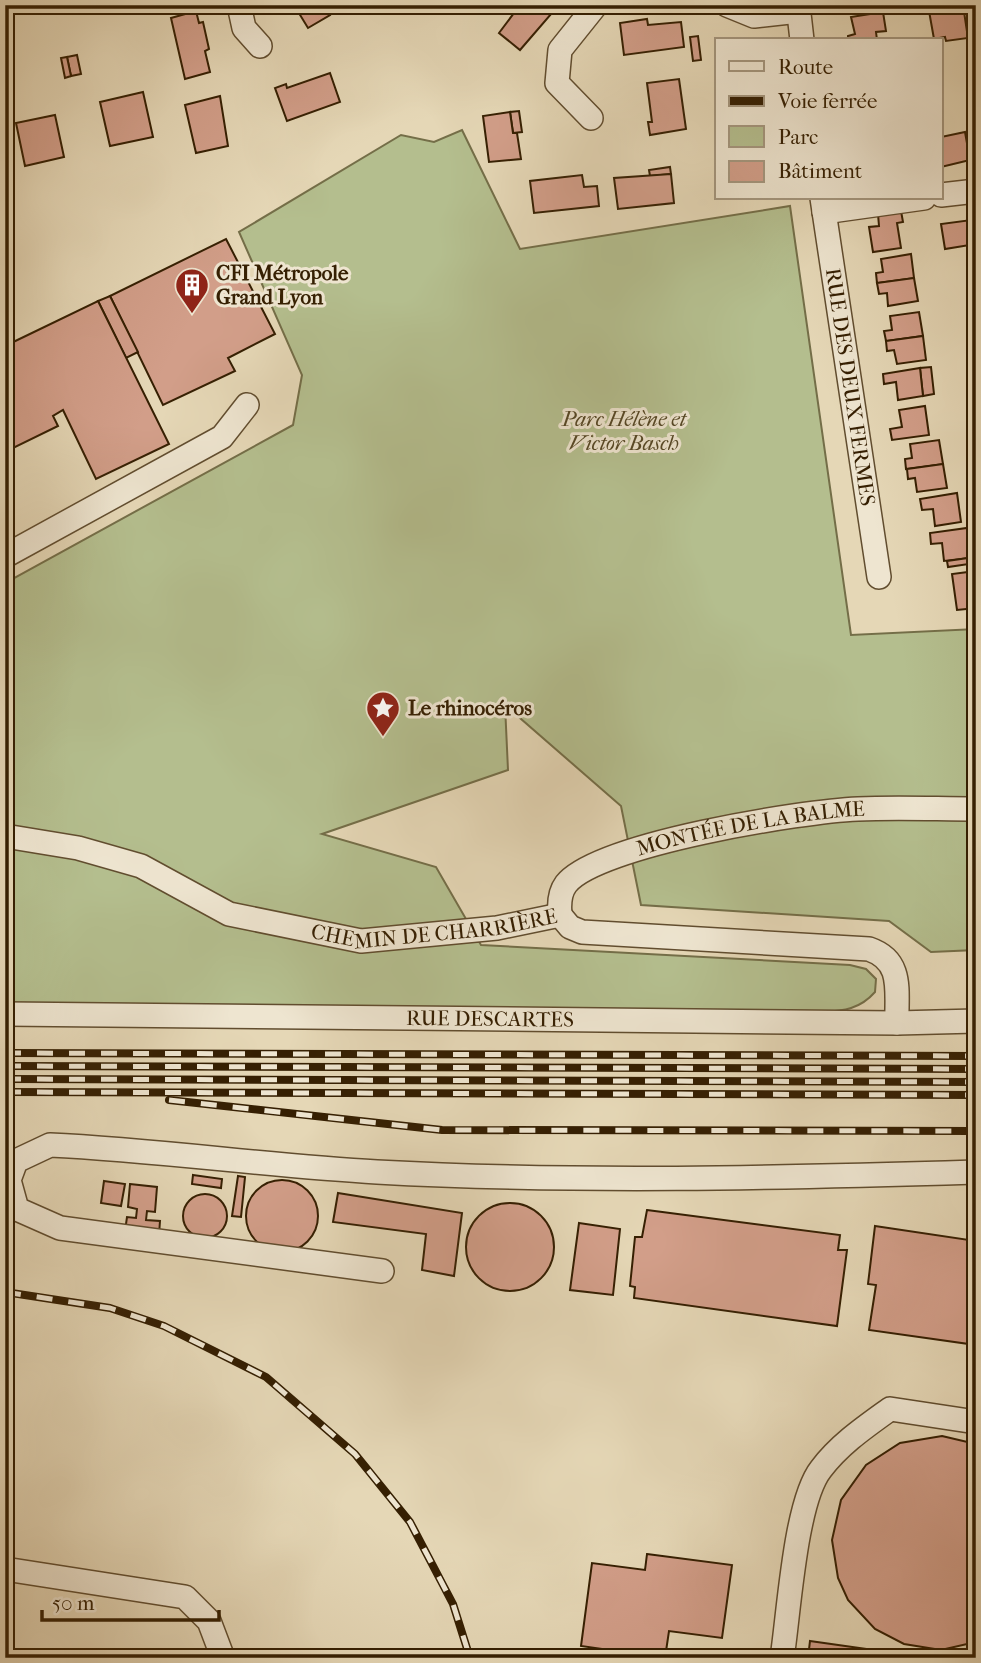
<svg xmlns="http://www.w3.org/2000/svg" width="981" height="1663" font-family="'IM FELL French Canon',serif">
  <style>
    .green { fill: #b4be8e; stroke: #746e48; stroke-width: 2 }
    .building { fill: #d29e89; stroke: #351f02; stroke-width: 2 }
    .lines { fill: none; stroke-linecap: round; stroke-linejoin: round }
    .minor-casing { stroke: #614d2f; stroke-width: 26 }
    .minor { stroke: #eee5d0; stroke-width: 23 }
    .rail-casing { stroke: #351f02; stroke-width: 8 }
    .rail { stroke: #eee5d0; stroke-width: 5; stroke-dasharray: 16; stroke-linecap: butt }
    .labels { text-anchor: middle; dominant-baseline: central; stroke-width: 6; stroke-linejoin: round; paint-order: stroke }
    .poi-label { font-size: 21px; font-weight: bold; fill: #351f02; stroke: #eee5d0; text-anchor: start }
    .street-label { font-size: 21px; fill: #351f02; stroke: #eee5d0 }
    .park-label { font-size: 21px; font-style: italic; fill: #554725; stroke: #eee5d0 }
  </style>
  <rect width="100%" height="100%" fill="#e5d7b6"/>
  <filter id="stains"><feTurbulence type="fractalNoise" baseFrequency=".00286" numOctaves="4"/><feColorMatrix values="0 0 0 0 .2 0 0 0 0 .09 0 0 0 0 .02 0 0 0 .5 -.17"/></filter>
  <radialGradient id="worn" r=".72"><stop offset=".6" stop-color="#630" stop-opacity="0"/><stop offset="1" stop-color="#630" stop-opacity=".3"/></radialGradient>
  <path class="green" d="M462 130 520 249 790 206 851 635 976 629V950L931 952 889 921 641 905 621 806 505 705 508 770 322 834 436 867 481 945 850 965 866 969 876 979 875 992C860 1009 844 1011 822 1012L5 1003V583L293 425 302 375 239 232 401 135 434 142Z"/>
  <g class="building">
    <path d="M294 5H336L337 6 328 11 330 15 308 28Z"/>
    <path d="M520 5H541L552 13 520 50 499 33Z"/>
    <path d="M940 5H963L968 38 946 41 945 37 934 39 929 11 940 9Z"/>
    <path d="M196 11 199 23 203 22 209 49 205 51 210 72 185 79 171 18Z"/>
    <path d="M883 12 886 31 876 32 877 40H848V36L855 34 851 17Z"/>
    <path d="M647 19 648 25 681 22 684 47 624 55 620 23Z"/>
    <path d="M698 36 701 60 693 61 690 37Z"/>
    <path d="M77 55 81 74 71 76 67 57Z"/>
    <path d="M67 57 71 76 65 78 61 58Z"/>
    <path d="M330 73 340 102 287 121 275 88 286 84 287 88Z"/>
    <path d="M679 79 686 129 650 135 648 122H652L647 83Z"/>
    <path d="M143 92 153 137 110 146 100 102Z"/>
    <path d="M220 96 228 146 196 153 185 105Z"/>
    <path d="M519 111 522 132 513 133 510 112Z"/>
    <path d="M510 112 513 133H517L521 159 489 162 483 116Z"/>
    <path d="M55 115 64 157 25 166 16 123Z"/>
    <path d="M965 132 970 160 941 167V137Z"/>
    <path d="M670 167 671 174 650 176 649 170Z"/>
    <path d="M671 174 674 203 618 209 614 178Z"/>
    <path d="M582 175 584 187 597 186 599 206 534 213 530 181Z"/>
    <path d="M976 207V244L945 249 941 224 972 220 970 208Z"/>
    <path d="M901 211 903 222 897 223 901 248 873 252 869 227 879 226 878 214Z"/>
    <path d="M226 239 275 334 228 358 235 371 163 405 110 296Z"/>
    <path d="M911 254 914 278 877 283 876 273 883 272 881 259Z"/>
    <path d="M914 278 918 301 888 306 887 293 879 294 877 283Z"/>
    <path d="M110 296 138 352 126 358 98 301Z"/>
    <path d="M98 301 169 444 96 479 63 410 53 416 58 426 5 452V346Z"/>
    <path d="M919 312 923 336 886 341 884 331 892 330 890 316Z"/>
    <path d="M923 336 926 360 897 364 894 350 887 351 886 341Z"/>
    <path d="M931 367 934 394 923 396 920 368Z"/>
    <path d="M920 368 923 396 898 400 896 382 884 384 883 374Z"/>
    <path d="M925 406 929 435 892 440 890 429 902 427 899 410Z"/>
    <path d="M939 440 943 464 906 469 905 459 912 458 910 444Z"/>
    <path d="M943 464 947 488 917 492 915 478 908 479 907 469Z"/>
    <path d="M957 493 961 522 935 526 933 509 922 510 920 499Z"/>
    <path d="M967 528 970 558 944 561 942 543 931 544 930 533Z"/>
    <path d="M968 558 969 564 948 567 947 561Z"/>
    <path d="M976 571V608L957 610 952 574Z"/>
    <path d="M193 1175 222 1179 221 1188 192 1184Z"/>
    <path d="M238 1176 245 1177 241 1217 232 1216Z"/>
    <circle cx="282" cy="1216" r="36"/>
    <path d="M104 1181 125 1184 121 1206 101 1203Z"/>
    <path d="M130 1184 157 1187 155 1212 147 1211 146 1220 160 1221 159 1235 125 1231 127 1217 136 1218 137 1209 128 1207Z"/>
    <path d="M338 1193 462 1213 454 1276 422 1270 426 1234 333 1222Z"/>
    <circle cx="205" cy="1216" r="22"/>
    <circle cx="510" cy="1247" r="44"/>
    <path d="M647 1210 840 1235 838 1250H847L837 1326 634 1298 635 1287 630 1286 635 1237H642Z"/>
    <path d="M579 1223 620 1229 613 1295 570 1290Z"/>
    <path d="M875 1226 976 1241V1345L869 1330 876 1285 868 1284Z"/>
    <path d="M942 1436 976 1444V1642L941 1650 904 1644 875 1629 848 1600 838 1578 832 1540 841 1500 866 1465 900 1443Z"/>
    <path d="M647 1554 732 1565 722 1638 669 1631 665 1658 581 1646 592 1563 645 1570Z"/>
    <path d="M810 1641 930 1658H808Z"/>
  </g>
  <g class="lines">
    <g class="minor-casing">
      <g id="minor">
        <path d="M239 5 244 28 260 46"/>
        <path d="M727 5 754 16 799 11"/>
        <path d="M798 5 802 40"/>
        <path d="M591 118 557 83 560 50 596 5"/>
        <path d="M941 195 976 191"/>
        <path id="s1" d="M822 198 879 577"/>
        <path d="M824 212 924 198"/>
        <path d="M5 556 222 437 247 405"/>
        <path id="s2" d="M5 836 78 848 141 866 229 914 361 941 497 928 560 915"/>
        <path id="s3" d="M560 915C559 905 560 892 566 884 597 844 804 811 858 809 897 807 937 809 976 809"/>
        <path d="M560 915 570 927 582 932 869 949C904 961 896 991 897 1023"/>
        <path id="s4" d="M5 1014 897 1023 976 1021"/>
        <path d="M382 1271 60 1228 17 1209 9 1180 16 1161 50 1145C159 1150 268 1166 377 1172 577 1183 776 1178 976 1172"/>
        <path d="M5 1569 185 1597 209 1621 223 1658"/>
        <path d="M782 1658C789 1613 795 1502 821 1469 840 1444 865 1427 890 1409L976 1422"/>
      </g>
    </g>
    <use href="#minor" class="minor"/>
    <g class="rail-casing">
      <g id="rail">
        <path d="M5 1053 976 1056"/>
        <path d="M5 1066 976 1069"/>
        <path d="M5 1079 976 1082"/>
        <path d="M5 1092 976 1095"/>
        <path d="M169 1100 442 1130 976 1131"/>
        <path d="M5 1292 110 1308 164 1326 266 1377 355 1454 410 1522 453 1604 470 1658"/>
      </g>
    </g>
    <use href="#rail" class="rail"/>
  </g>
  <defs>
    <g id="building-pin" transform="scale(1.75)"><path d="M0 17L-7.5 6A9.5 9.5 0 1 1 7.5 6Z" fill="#8f2418" stroke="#eee5d0"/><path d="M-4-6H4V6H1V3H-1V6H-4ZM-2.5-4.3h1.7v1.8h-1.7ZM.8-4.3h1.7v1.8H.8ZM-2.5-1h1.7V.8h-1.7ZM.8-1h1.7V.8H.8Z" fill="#fff"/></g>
    <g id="sight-pin" transform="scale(1.75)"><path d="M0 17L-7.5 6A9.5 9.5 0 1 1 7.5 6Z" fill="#8f2418" stroke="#eee5d0"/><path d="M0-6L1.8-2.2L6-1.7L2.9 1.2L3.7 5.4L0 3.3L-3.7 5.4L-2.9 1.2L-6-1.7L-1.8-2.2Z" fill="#fff"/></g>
  </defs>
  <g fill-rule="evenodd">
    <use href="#building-pin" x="192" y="285"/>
    <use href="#sight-pin" x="383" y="708"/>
  </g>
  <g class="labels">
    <g class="poi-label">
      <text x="216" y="273">CFI Métropole<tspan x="216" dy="24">Grand Lyon</tspan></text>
      <text x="408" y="708">Le rhinocéros</text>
    </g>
    <g class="street-label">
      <text stroke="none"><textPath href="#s1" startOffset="191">RUE DES DEUX FERMES</textPath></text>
      <text stroke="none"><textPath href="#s3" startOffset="228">MONTÉE DE LA BALME</textPath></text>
      <text stroke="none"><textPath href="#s2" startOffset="448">CHEMIN DE CHARRIÈRE</textPath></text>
      <text stroke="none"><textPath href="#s4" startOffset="485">RUE DESCARTES</textPath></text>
    </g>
    <g class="park-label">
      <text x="624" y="419">Parc Hélène et<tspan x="624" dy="24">Victor Basch</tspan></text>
    </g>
  </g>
  <rect width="981" height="1663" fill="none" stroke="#e5d7b6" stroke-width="28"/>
  <rect x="7" y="7" width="967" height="1649" fill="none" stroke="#351f02" stroke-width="3.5"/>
  <rect x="14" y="14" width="953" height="1635" fill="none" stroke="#351f02" stroke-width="2"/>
  <rect x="715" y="38" width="228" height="161" fill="#eee5d0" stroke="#a4967e" stroke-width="2"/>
  <rect x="729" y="61" width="35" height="10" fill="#eee5d0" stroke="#a4967e" stroke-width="2"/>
  <text x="778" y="74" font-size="21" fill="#351f02">Route</text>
  <rect x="729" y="96" width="35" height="10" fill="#351f02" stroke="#a4967e" stroke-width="2"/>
  <text x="778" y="108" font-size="21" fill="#351f02">Voie ferrée</text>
  <rect x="729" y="126" width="35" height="21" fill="#b4be8e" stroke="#a4967e" stroke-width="2"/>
  <text x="778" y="144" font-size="21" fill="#351f02">Parc</text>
  <rect x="729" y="161" width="35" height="21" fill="#d29e89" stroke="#a4967e" stroke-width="2"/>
  <text x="778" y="178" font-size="21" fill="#351f02">Bâtiment</text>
  <path d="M42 1610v10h177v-10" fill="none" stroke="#351f02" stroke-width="3.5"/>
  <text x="52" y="1610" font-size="21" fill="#351f02" stroke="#eee5d0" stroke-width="5" paint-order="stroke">50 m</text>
  <rect width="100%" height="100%" filter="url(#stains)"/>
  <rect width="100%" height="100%" fill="url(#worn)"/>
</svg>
